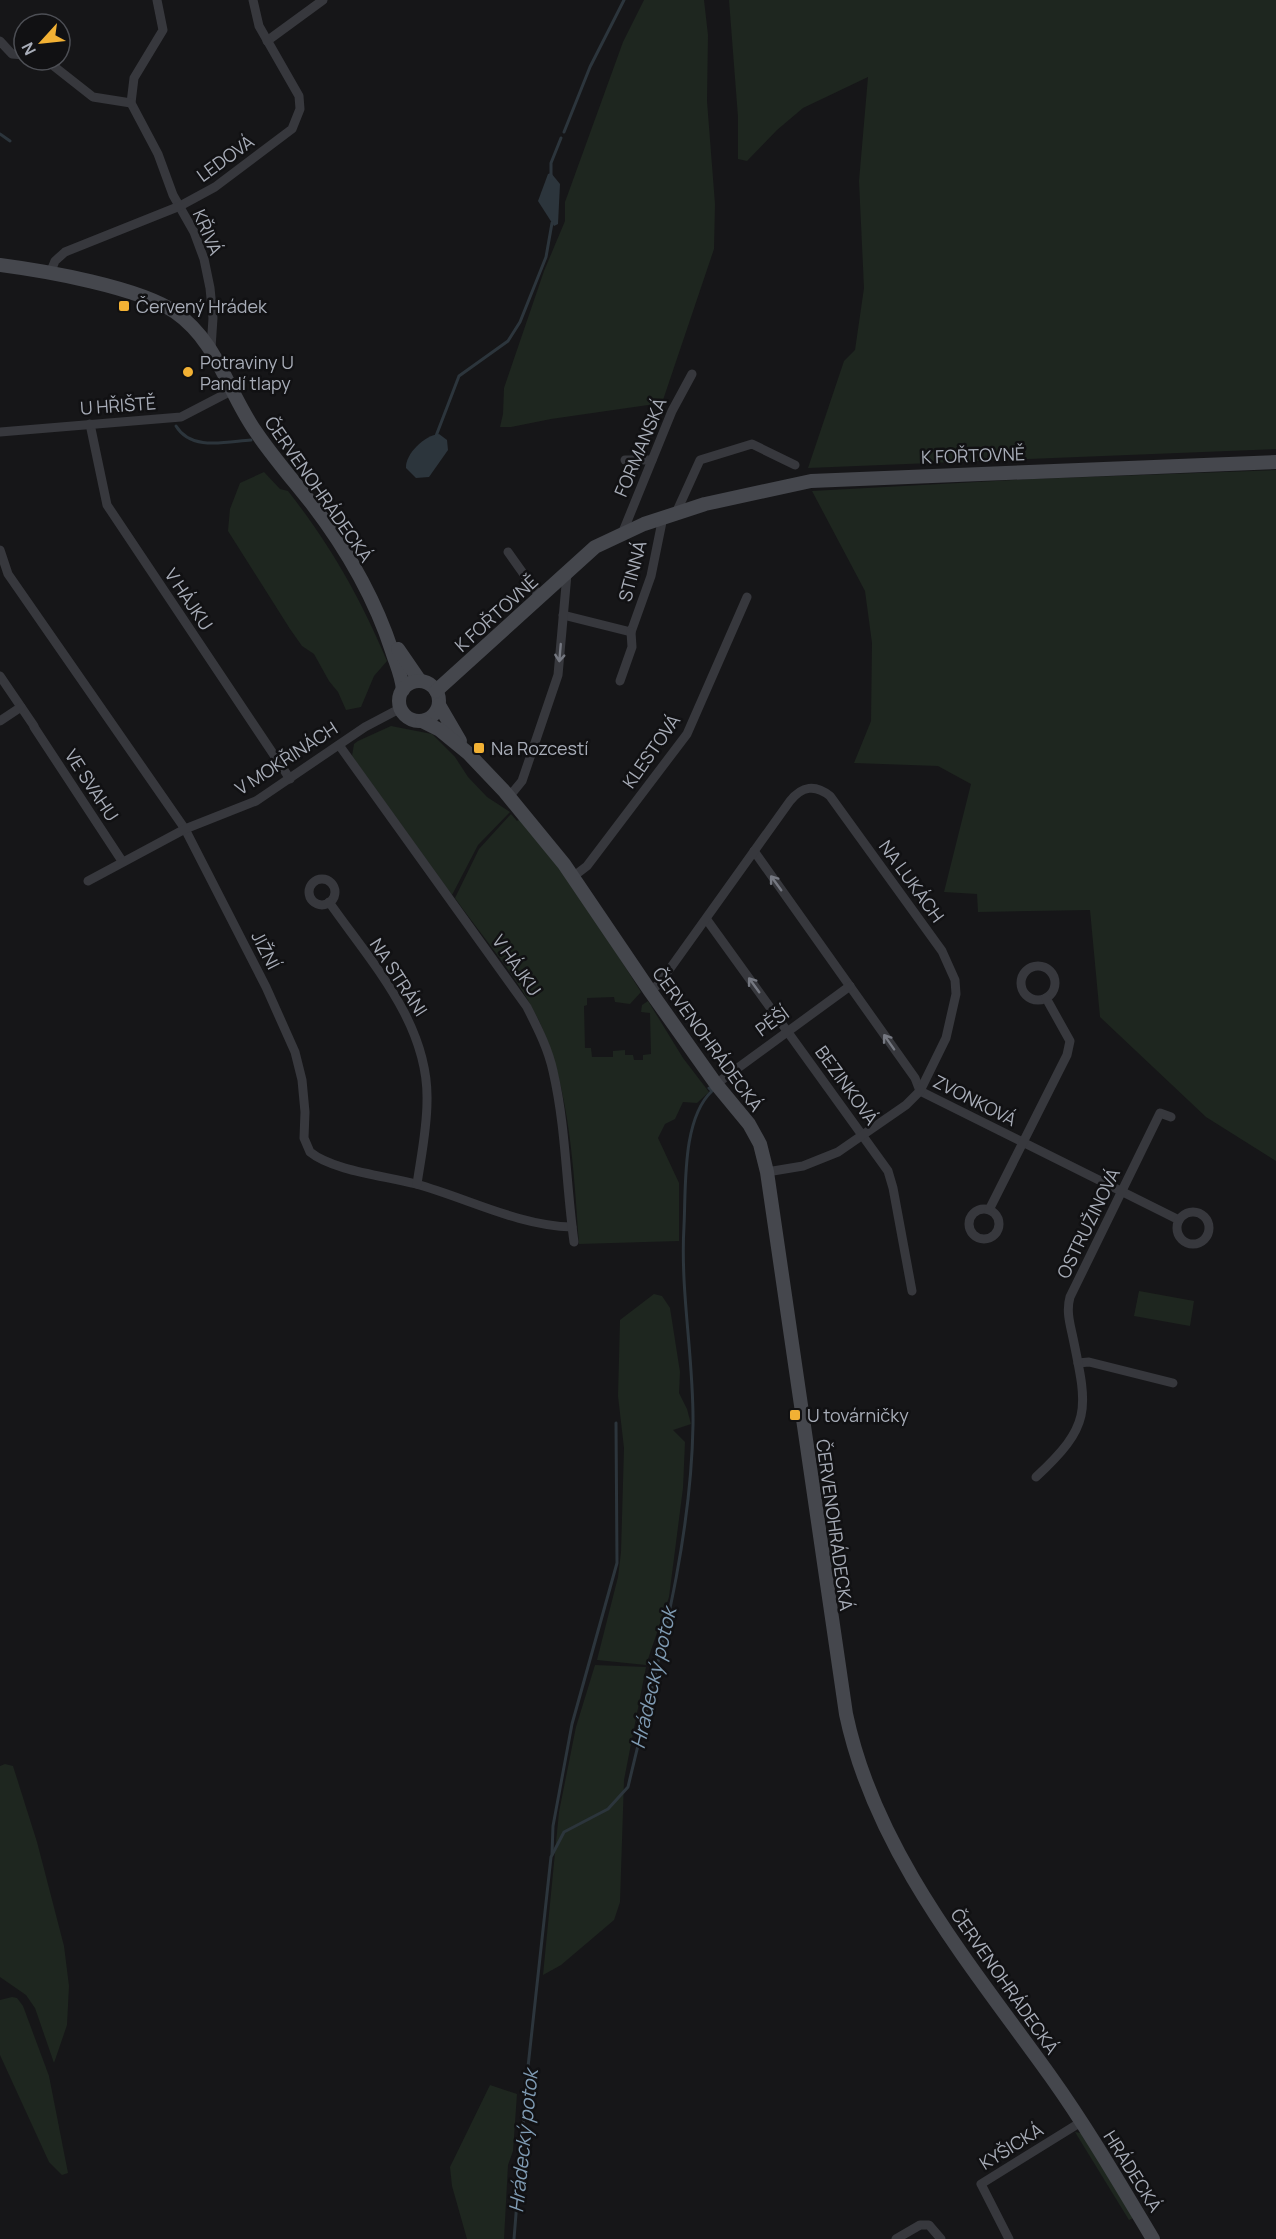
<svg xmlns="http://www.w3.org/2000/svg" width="1276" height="2239" font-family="Manrope,sans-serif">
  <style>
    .green { fill: #1e261f }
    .water { fill: #2c353c }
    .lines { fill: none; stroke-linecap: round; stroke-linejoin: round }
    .stream { stroke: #2c353c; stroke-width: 3 }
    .street { stroke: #37383d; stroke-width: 9 }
    .secondary { stroke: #45474d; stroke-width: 14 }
    .oneway { stroke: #757881 }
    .poi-dot { fill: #f2b134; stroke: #111113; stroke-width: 2 }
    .labels { text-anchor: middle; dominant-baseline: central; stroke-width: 5; stroke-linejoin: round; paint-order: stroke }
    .street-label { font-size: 18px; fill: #a8adb8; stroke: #111113 }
    .poi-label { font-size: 18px; fill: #a8adb8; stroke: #111113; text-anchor: start }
    .water-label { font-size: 20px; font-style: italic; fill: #7f9bb3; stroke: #111113 }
  </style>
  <rect width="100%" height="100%" fill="#161618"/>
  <g class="green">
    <path d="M644 0H704L708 35 707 101 715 204 714 249 662 403 551 419 511 427H500L503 414 504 388 544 271 565 221V202L623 42Z"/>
    <path d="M729 0H1276V449L808 468 844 361 855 350 864 288 859 181 868 77 803 108 777 130 747 161 738 159V117Z"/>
    <path d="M1276 470V1161L1206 1117 1100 1017 1090 910 978 912 977 894 944 892 971 784 938 766 854 763 871 721 872 643 865 591 812 491 1033 479Z"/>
    <path d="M264 472 280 489 288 491C331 546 360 597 387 661L374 676 361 707 346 710 338 692 329 681 314 654 302 646 290 629 228 531 230 509 240 483Z"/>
    <path d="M391 726 432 734 455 757 468 777 487 797 510 812 478 845 452 895 352 756 354 744 358 741Z"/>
    <path d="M511 814 517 821 521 818 583 900 641 992 630 1004 615 1002 614 997 587 998V1005L584 1006 585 1048H591L592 1057H613V1051L625 1050V1055H633L634 1060H643V1055L651 1054 650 1013 641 1012 642 1005 648 1001 683 1058 709 1092 697 1103 683 1102 675 1119 665 1124 658 1138 679 1183V1241L579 1244C574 1174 570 1087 540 1023 519 978 483 938 455 898L479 849Z"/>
    <path d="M1139 1291 1194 1301 1190 1326 1134 1316Z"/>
    <path d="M654 1294 662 1296 670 1308 680 1372 679 1393 687 1409 691 1424 673 1430 685 1442 683 1488 669 1597 646 1665 597 1660 618 1577 621 1552 624 1448 618 1396 620 1320Z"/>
    <path d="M595 1665 646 1667 624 1780 620 1902 614 1920 561 1965 543 1975 559 1812 576 1727Z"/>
    <path d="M5 1764 13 1766 37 1842 64 1946 69 1986 67 2025 54 2063 35 2008 26 1995 0 1977V1766Z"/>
    <path d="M12 1997 17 1998 23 2006 49 2076 68 2173 62 2175 49 2162 0 2055V2000Z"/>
    <path d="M490 2085 517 2094 513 2151 508 2165 504 2239H467L452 2186 450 2167Z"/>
    <path d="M1075 2132 1081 2133 1135 2217 1129 2220Z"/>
  </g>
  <g class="water">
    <path d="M551 173 560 184 558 224 554 226 538 201 548 174Z"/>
    <path d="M439 434 447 440 448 450 429 477 416 478 406 468C405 454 425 435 439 434Z"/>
  </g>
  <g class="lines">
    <g class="stream">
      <path d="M564 132 590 67 624 0"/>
      <path d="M0 134 10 141"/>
      <path d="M551 178V163L561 138"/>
      <path d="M176 426C191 451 225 442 251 440"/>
      <path d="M436 436 459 376 508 341 520 322 546 257 552 223"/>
      <path d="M552 1854 553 1826 572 1724 617 1563 616 1423"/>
      <path d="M514 2239 527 2076 551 1857 564 1832 608 1809 628 1787C656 1668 691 1548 693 1425 694 1359 680 1292 684 1226 686 1186 682 1119 712 1091L709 1088"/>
    </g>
    <g class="street">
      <path d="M157 0 163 30 134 78 131 103 158 154 173 195 194 232 204 259 210 288 213 318 211 348"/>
      <path d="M0 41 12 54 24 55"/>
      <path d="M267 41 323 0"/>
      <path d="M46 60 93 97 131 103"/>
      <path d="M50 273 55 261 65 252 180 206 215 187 292 129 300 109 299 96 259 26 253 0"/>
      <path d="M90 424 107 505 290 779"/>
      <path d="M0 432 181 417 233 390"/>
      <path d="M625 460H652"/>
      <path d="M676 513 700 460 752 444 795 465"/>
      <path d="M622 534 672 411 692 374"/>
      <path d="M0 550 8 574 185 829 266 987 295 1052 302 1080 305 1112 304 1138 310 1152C333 1171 387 1176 416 1184 467 1198 519 1226 572 1227"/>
      <path d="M508 552 540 597"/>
      <path d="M563 615 631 632 651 576 663 517"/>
      <path d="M0 676 34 726"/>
      <path d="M620 681 632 647 631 632"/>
      <path d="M0 721 21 707"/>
      <path d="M34 727 122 861"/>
      <path d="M339 745 527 1007C537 1027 548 1048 553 1071 566 1127 566 1185 574 1242"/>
      <path d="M509 797 522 781 558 675 567 574"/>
      <path d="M754 851 915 1078 920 1091 1179 1220"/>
      <path d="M574 876 587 866 687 734 747 597"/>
      <circle cx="322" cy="892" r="13"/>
      <path d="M88 881 185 829 256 801 365 727 401 708"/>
      <path d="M329 902C371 962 429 1024 427 1101 427 1129 421 1157 417 1184"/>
      <path d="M707 920 888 1171 893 1188 912 1291"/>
      <circle cx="1038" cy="983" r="17"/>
      <path d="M650 991 659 984 790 801C802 786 815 784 830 796L942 951 955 980 956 994 946 1038 920 1091 906 1105 838 1152 803 1166 767 1172"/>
      <path d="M716 1084 850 986"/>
      <circle cx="984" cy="1224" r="15"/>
      <path d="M989 1210 1067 1055 1070 1041 1046 998"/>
      <circle cx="1193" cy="1228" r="16"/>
      <path d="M1078 1363 1089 1362 1173 1383"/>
      <path d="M1036 1477C1092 1425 1088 1410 1073 1338 1070 1324 1066 1311 1070 1297L1160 1113 1171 1117"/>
      <path d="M896 2239 920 2225H929L941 2239"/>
      <path d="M1009 2239 981 2184 1081 2122"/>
    </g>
    <g class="secondary">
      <path d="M0 265C46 271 138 287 175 312 218 342 227 391 256 432 273 457 293 480 312 504 345 547 375 599 392 651 396 664 402 676 403 690"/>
      <path d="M398 649 420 681"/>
      <circle cx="419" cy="701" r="20"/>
      <path d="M436 691 595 547 644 524 705 504 811 481 1276 462"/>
      <path d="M439 705 460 741"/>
      <path d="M422 721 440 730 468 753 505 792 564 864 650 991 716 1084 749 1124 760 1144 767 1172 846 1714C875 1852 971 1965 1051 2077 1088 2129 1120 2184 1153 2239"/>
    </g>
  </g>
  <defs><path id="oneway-shaft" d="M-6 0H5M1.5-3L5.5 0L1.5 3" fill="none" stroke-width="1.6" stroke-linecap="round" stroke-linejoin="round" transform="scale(1.5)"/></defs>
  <g class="oneway">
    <use href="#oneway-shaft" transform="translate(560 653) rotate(95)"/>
    <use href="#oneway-shaft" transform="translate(776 883) rotate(-126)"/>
    <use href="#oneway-shaft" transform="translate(754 985) rotate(-126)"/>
    <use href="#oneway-shaft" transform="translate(889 1042) rotate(-125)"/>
  </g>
  <g class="poi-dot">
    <rect x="118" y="300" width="12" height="12" rx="3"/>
    <circle cx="188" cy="372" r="6"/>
    <rect x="473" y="742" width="12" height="12" rx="3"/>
    <rect x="789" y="1409" width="12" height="12" rx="3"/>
  </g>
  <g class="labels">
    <g class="street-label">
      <text transform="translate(225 158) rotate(-36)">LEDOVÁ</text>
      <text transform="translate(208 232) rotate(67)">KŘIVÁ</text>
      <text transform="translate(118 405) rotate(-4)">U HŘIŠTĚ</text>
      <text transform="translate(640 447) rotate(-67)">FORMANSKÁ</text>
      <text transform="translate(973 455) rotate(-2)">K FOŘTOVNĚ</text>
      <text transform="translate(319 489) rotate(55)">ČERVENOHRÁDECKÁ</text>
      <text transform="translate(632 571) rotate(-75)">STINNÁ</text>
      <text transform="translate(189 599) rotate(56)">V HÁJKU</text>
      <text transform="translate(496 613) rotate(-42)">K FOŘTOVNĚ</text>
      <text transform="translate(651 751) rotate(-55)">KLESTOVÁ</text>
      <text transform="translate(286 758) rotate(-33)">V MOKŘINÁCH</text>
      <text transform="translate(92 785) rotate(57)">VE SVAHU</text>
      <text transform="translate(912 881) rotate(54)">NA LUKÁCH</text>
      <text transform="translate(266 950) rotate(63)">JIŽNÍ</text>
      <text transform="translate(517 965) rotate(55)">V HÁJKU</text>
      <text transform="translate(399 977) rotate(57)">NA STRÁNI</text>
      <text transform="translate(772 1021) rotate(-36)">PĚŠÍ</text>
      <text transform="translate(708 1039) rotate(54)">ČERVENOHRÁDECKÁ</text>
      <text transform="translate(847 1085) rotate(54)">BEZINKOVÁ</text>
      <text transform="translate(975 1100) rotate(27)">ZVONKOVÁ</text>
      <text transform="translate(1088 1223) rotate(-64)">OSTRUŽINOVÁ</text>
      <text transform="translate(835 1525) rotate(82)">ČERVENOHRÁDECKÁ</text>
      <text transform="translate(1005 1981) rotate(55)">ČERVENOHRÁDECKÁ</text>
      <text transform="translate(1011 2146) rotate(-32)">KYŠICKÁ</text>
      <text transform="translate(1133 2171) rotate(58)">HRÁDECKÁ</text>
    </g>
    <g class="poi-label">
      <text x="136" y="306">Červený Hrádek</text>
      <text x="200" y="362">Potraviny U<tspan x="200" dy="21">Pandí tlapy</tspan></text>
      <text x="491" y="748">Na Rozcestí</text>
      <text x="807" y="1415">U továrničky</text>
    </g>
    <g class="water-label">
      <text transform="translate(653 1678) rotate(-77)">Hrádecký potok</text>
      <text transform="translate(523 2141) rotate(-84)">Hrádecký potok</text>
    </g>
  </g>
  <g transform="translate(42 42) rotate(243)"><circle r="28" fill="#111113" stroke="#4d4f55" stroke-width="1.5"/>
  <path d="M0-4.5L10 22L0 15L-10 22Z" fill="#f2b134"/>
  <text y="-9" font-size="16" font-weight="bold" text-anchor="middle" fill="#a8adb8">N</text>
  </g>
</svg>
